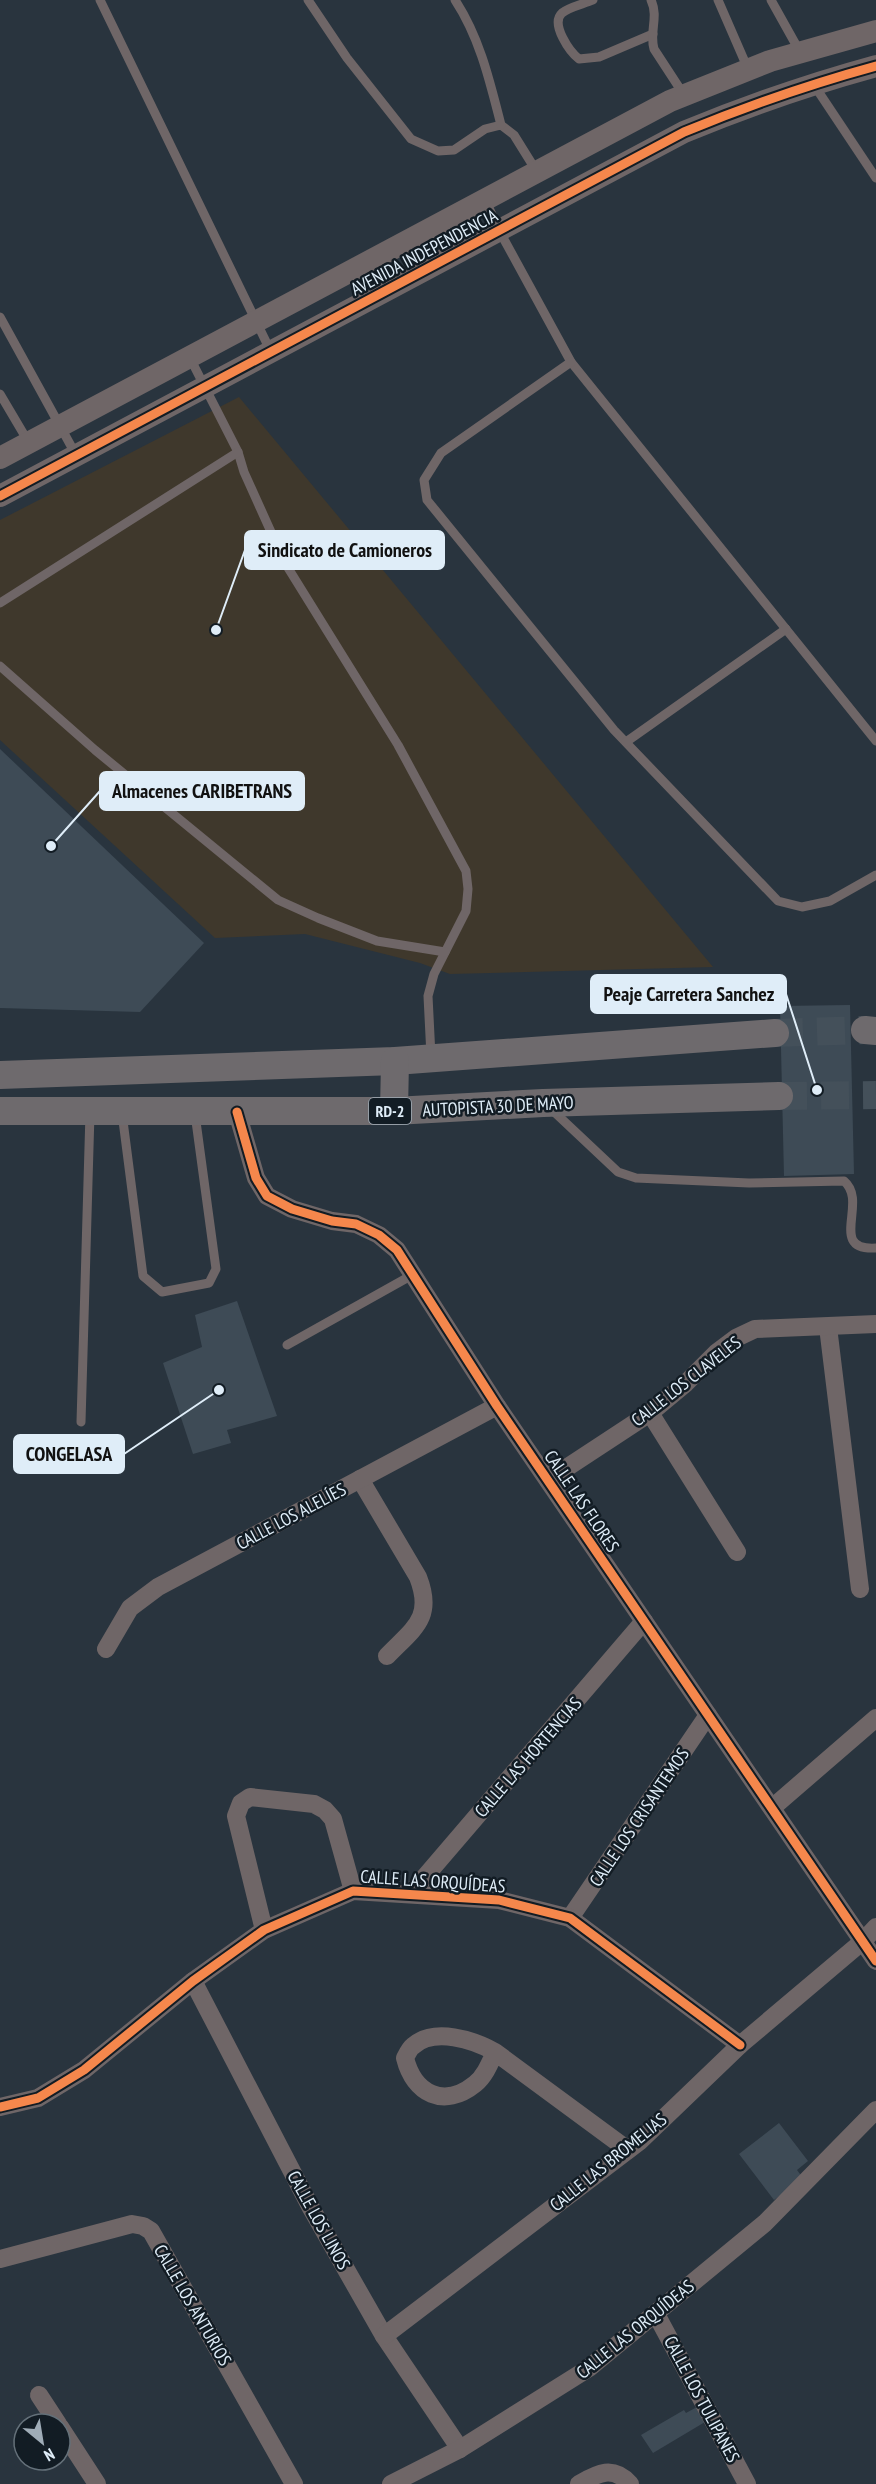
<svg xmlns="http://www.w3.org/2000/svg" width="876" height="2484" font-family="'PT Sans Narrow',sans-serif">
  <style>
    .commercial { fill: #3f382c }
    .building { fill: #3e4b56 }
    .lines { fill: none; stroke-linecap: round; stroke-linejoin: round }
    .trunk-tunnel { stroke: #44505a; stroke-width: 28; stroke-dasharray: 28 14; stroke-linecap: butt }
    .service { stroke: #6f6667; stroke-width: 9 }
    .minor { stroke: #6f6667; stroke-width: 18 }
    .tertiary { stroke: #6f6667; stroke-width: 22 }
    .trunk { stroke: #6e6a6d; stroke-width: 28 }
    .cycleway-casing { stroke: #121c24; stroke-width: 13 }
    .cycleway { stroke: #f5874c; stroke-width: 9 }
    .labels { text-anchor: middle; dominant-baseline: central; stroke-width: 5; stroke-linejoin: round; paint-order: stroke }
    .shield { fill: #121c24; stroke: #a2aeb8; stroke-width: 1.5 }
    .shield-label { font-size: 16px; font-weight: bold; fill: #dfedf8 }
    .street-label { font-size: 18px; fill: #dfedf8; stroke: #121c24 }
    .leader { fill: none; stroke: #dfedf8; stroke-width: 2 }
    .callout-dot { fill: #dfedf8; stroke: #121c24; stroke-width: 2 }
    .callout { fill: #dfedf8; stroke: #dfedf8; stroke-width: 2 }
    .callout-label { font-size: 20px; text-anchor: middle; font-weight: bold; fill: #111 }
  </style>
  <rect width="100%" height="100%" fill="#29343e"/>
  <path class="commercial" d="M239 397 713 967 450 974 420 963 305 934 215 938 0 740V520Z"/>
  <g class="building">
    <path d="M0 749 204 943 140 1012 0 1008Z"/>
    <path d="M850 1005 854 1174 784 1176 780 1006Z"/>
    <path d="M237 1301 277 1416 227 1430 231 1443 193 1454 163 1363 202 1347 195 1315Z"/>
    <path d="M779 2123 808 2161 797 2170 803 2178 774 2200 739 2154Z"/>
    <path d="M697 2407 705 2422 653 2453 641 2435 684 2410 686 2413Z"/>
  </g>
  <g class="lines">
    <g class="trunk-tunnel">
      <path d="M775 1033 865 1030"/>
      <path d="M779 1096 876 1095"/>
    </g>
    <g class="service">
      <path d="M100 0 271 352"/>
      <path d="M308 0 347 58 411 139 438 151 454 150 485 129 501 125 514 135 537 172"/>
      <path d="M455 0C480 38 490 82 501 125"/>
      <path d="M593 0C584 4 569 7 562 13 550 24 570 52 579 59L599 57 653 34"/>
      <path d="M651 0C659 17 649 32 654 49L684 95"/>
      <path d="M718 0 748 69"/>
      <path d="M771 0 800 52"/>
      <path d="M814 85 876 178"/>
      <path d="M485 199 500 232 571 362 876 741"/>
      <path d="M0 317 76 455"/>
      <path d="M190 358 238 452 244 472 285 563 398 745 466 871 468 889 466 911 434 974 428 996 431 1056"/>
      <path d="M571 362 441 453 424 480 427 500 614 730 778 901 802 907 830 901 876 875"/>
      <path d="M0 394 29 443"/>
      <path d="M0 603 238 452"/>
      <path d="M0 666 95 750 278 900 318 918 377 941 445 952"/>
      <path d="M626 742 786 629"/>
      <path d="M550 1108 618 1172 636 1178 749 1183 844 1181C869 1202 827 1251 876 1248"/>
      <path d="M122 1113 143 1276 162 1292 209 1283 216 1269 195 1114"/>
      <path d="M287 1345 414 1274"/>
      <path d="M81 1422 90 1113"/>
    </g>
    <g class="minor">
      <path d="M237 1112 256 1178 267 1196 292 1209 332 1221 356 1224 379 1235 397 1250 497 1406 876 1961"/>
      <path d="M828 1327 860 1589"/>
      <path d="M650 1413 737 1552"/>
      <path d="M360 1479 418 1577C434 1618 414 1628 387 1656"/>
      <path d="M548 1480 650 1413 686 1383 716 1353 736 1338 755 1329 876 1324"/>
      <path d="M106 1649 130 1608 158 1587 497 1406"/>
      <path d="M772 1808 876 1718"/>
      <path d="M411 1893 644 1621"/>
      <path d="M570 1918 708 1715"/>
      <path d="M264 1930 236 1816 241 1803 250 1797 314 1804 325 1810 333 1819 353 1891"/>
      <path d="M193 1981 311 2208 384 2336 460 2449"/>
      <path d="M495 2052C490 2063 485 2076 475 2084 444 2109 414 2094 405 2058 407 2054 410 2048 413 2046 434 2027 474 2040 495 2052L628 2150"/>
      <path d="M0 2107 38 2098 84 2070 193 1981 264 1930 353 1891 499 1900 570 1918 740 2045"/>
      <path d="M0 2259 132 2224 143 2226 151 2231 294 2484"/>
      <path d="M656 2314 747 2484"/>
      <path d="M384 2336 640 2141 740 2045 863 1941 876 1927"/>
      <path d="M39 2395 58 2424"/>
      <path d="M60 2427 97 2484"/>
      <path d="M391 2484 460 2449 589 2368 765 2223 876 2110"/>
      <path d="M579 2484C598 2473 613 2465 630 2484"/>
    </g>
    <g class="tertiary">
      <path d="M0 458 670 101 770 61 876 31"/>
      <path d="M0 496 684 132C747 106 810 84 876 66"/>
    </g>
    <g class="trunk">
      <path d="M865 1030 876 1031"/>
      <path d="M0 1075 395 1061 775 1033"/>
      <path d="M0 1111H394L543 1103 779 1096"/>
      <path d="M394 1111 395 1061"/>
    </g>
    <g class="cycleway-casing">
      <g id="cycleway">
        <path d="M0 496 684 132C747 106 810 84 876 66"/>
        <path d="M237 1112 256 1178 267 1196 292 1209 332 1221 356 1224 379 1235 397 1250 497 1406 876 1961"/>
        <path d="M0 2107 38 2098 84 2070 193 1981 264 1930 353 1891 499 1900 570 1918 740 2045"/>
      </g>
    </g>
    <use href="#cycleway" class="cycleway"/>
  </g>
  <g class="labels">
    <rect class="shield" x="369" y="1098" width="42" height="26" rx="4.5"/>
    <g class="shield-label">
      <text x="390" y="1111">RD-2</text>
    </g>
    <g class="street-label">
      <text transform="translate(424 252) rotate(-28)">AVENIDA INDEPENDENCIA</text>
      <text transform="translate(498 1106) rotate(-3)">AUTOPISTA 30 DE MAYO</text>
      <text transform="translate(686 1381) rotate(-38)">CALLE LOS CLAVELES</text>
      <text transform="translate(582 1501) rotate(56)">CALLE LAS FLORES</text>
      <text transform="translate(291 1516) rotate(-28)">CALLE LOS ALELÍES</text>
      <text transform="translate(528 1757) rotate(-49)">CALLE LAS HORTENCIAS</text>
      <text transform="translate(639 1817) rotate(-56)">CALLE LOS CRISANTEMOS</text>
      <text transform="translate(433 1881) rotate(4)">CALLE LAS ORQUÍDEAS</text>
      <text transform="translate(608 2162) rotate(-39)">CALLE LAS BROMELIAS</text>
      <text transform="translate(319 2220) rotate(61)">CALLE LOS LINOS</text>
      <text transform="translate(193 2305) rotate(60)">CALLE LOS ANTURIOS</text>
      <text transform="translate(635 2329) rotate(-39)">CALLE LAS ORQUÍDEAS</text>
      <text transform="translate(702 2399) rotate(62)">CALLE LOS TULIPANES</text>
    </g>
  </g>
  <path class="leader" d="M216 630L245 550M51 846L100 791M817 1090L786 994M219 1390L124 1454"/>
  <g class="callout-dot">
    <circle cx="216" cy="630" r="6"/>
    <circle cx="51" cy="846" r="6"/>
    <circle cx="817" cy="1090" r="6"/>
    <circle cx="219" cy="1390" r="6"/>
  </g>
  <g class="callout">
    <rect x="245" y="531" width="199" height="38" rx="6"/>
    <rect x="100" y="772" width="204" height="38" rx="6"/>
    <rect x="591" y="975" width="195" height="38" rx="6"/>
    <rect x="14" y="1435" width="110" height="38" rx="6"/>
  </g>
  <g class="callout-label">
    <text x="345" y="557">Sindicato de Camioneros</text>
    <text x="202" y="798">Almacenes CARIBETRANS</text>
    <text x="689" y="1001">Peaje Carretera Sanchez</text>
    <text x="69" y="1461">CONGELASA</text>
  </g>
  <g transform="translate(42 2442) rotate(150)"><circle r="28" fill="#121c24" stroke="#647079" stroke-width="1.5"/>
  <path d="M0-4.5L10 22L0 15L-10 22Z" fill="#9facb7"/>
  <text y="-9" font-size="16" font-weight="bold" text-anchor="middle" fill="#dfedf8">N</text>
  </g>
</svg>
